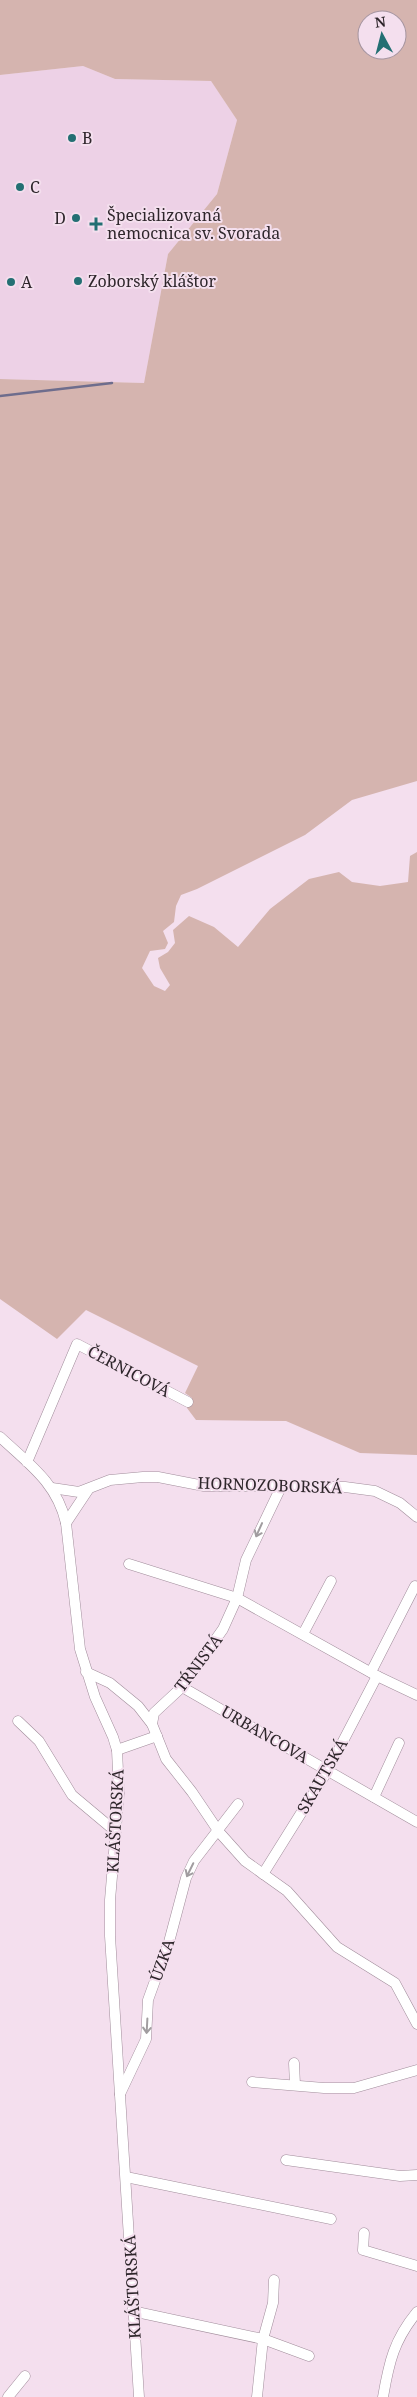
<svg xmlns="http://www.w3.org/2000/svg" width="417" height="2397" font-family="'Noto Serif',serif">
  <style>
    .built { fill: #edd1e6 }
    .green { fill: #d5b4af; fill-rule: evenodd }
    .lines { fill: none; stroke-linecap: round; stroke-linejoin: round }
    .stream { stroke: #6e6d8d; stroke-width: 2.5 }
    .minor-casing { stroke: #a18d9b; stroke-width: 11 }
    .minor { stroke: #fff; stroke-width: 10 }
    .oneway { stroke: #a19da0 }
    .poi-dot { fill: #236f73; stroke: #f4dfee; stroke-width: 2 }
    .labels { text-anchor: middle; dominant-baseline: central; stroke-width: 4; stroke-linejoin: round; paint-order: stroke }
    .poi-label { font-size: 16px; fill: #2e262b; stroke: #f4dfee; text-anchor: start }
    .street-label { font-size: 16px; fill: #2e262b; stroke: #f4dfee }
  </style>
  <rect width="100%" height="100%" fill="#f4dfee"/>
  <path class="built" d="M83 66 115 79 211 81 237 120 217 194 168 254 144 383 0 379V75Z"/>
  <path class="green" d="M0 0H417V781L352 800 305 835 197 889 181 895 176 906 174 922 163 931 168 943 165 949 150 951 142 968 154 986 165 991 170 985 160 968 158 958 168 952 175 943 173 930 189 916 214 927 238 947 270 909 309 879 339 872 352 882 380 886 408 882 410 856 417 852V1455L360 1453 286 1421 196 1420 187 1408 192 1398 185 1393 198 1366 86 1310 57 1339 0 1299V379L144 383 168 254 217 194 237 120 211 81 115 79 83 66 0 75ZM367 20H397V50H367Z"/>
  <g class="lines">
    <path class="stream" d="M0 396 112 383"/>
    <g class="minor-casing">
      <g id="minor">
        <path d="M0 1437C29 1464 57 1483 66 1523L80 1649 95 1697 113 1737 117 1750 119 1793 110 1900V1936L139 2397"/>
        <path d="M27 1462 77 1344 188 1402"/>
        <path d="M52 1488 79 1492 110 1480 143 1477H158L204 1486 345 1487 375 1491 400 1503 417 1517"/>
        <path d="M66 1523 88 1490"/>
        <path d="M129 1564 237 1598 377 1676 417 1695"/>
        <path d="M303 1634 331 1581"/>
        <path d="M86 1672 110 1683 138 1706 152 1724 166 1759 192 1792 219 1832 245 1861 287 1891 337 1947 395 1983 417 2024"/>
        <path d="M371 1672 415 1586"/>
        <path d="M182 1687 417 1822"/>
        <path d="M18 1721 39 1741 72 1795 115 1831"/>
        <path d="M152 1724 154 1713 182 1687 223 1629 237 1598 246 1560 281 1487"/>
        <path d="M117 1750 157 1736"/>
        <path d="M374 1797 399 1743"/>
        <path d="M263 1874 328 1770 377 1676"/>
        <path d="M294 2063 295 2085"/>
        <path d="M252 2082 324 2088H354L417 2070"/>
        <path d="M120 2094 146 2039 148 2000 169 1942 186 1878 194 1861 238 1804"/>
        <path d="M286 2160 400 2176 417 2175"/>
        <path d="M126 2177 331 2219"/>
        <path d="M364 2233 363 2250 417 2266"/>
        <path d="M132 2311 263 2339 309 2356"/>
        <path d="M8 2397 25 2376"/>
        <path d="M257 2397 263 2339 273 2303 274 2280"/>
        <path d="M383 2397C389 2362 394 2340 417 2312"/>
      </g>
    </g>
    <use href="#minor" class="minor"/>
  </g>
  <defs><path id="oneway-shaft" d="M-6 0H5M1.5-3L5.5 0L1.5 3" fill="none" stroke-width="1.6" stroke-linecap="round" stroke-linejoin="round" transform="scale(1.25)"/></defs>
  <g class="oneway">
    <use href="#oneway-shaft" transform="translate(259 1530) rotate(114)"/>
    <use href="#oneway-shaft" transform="translate(190 1870) rotate(116)"/>
    <use href="#oneway-shaft" transform="translate(147 2026) rotate(93)"/>
  </g>
  <g class="poi-dot">
    <circle cx="72" cy="138" r="5"/>
    <circle cx="20" cy="187" r="5"/>
    <circle cx="76" cy="218" r="5"/>
    <path d="M93.5 216.5h5v5h5v5h-5v5h-5v-5h-5v-5h5z"/>
    <circle cx="78" cy="281" r="5"/>
    <circle cx="11" cy="282" r="5"/>
  </g>
  <g class="labels">
    <g class="poi-label">
      <text x="82" y="138">B</text>
      <text x="30" y="187">C</text>
      <text x="107" y="215">Špecializovaná<tspan x="107" dy="18">nemocnica sv. Svorada</tspan></text>
      <text x="66" y="218" text-anchor="end">D</text>
      <text x="88" y="281">Zoborský kláštor</text>
      <text x="21" y="282">A</text>
    </g>
    <g class="street-label">
      <text transform="translate(129 1371) rotate(28)">ČERNICOVÁ</text>
      <text transform="translate(270 1485) rotate(2)">HORNOZOBORSKÁ</text>
      <text transform="translate(198 1663) rotate(-53)">TŔNISTÁ</text>
      <text transform="translate(265 1734) rotate(30)">URBANCOVA</text>
      <text transform="translate(322 1776) rotate(-60)">SKAUTSKÁ</text>
      <text transform="translate(115 1821) rotate(-87)">KLÁŠTORSKÁ</text>
      <text transform="translate(162 1960) rotate(-71)">ÚZKA</text>
      <text transform="translate(132 2287) rotate(-93)">KLÁŠTORSKÁ</text>
    </g>
  </g>
  <g transform="translate(382 35) rotate(353)"><circle r="24" fill="#f4dfee" stroke="#a595a0"/>
  <path d="M0-4L9 19L0 12L-9 19Z" fill="#236f73"/>
  <text y="-8" font-size="14" font-weight="bold" text-anchor="middle" fill="#2e262b">N</text>
  </g>
</svg>
